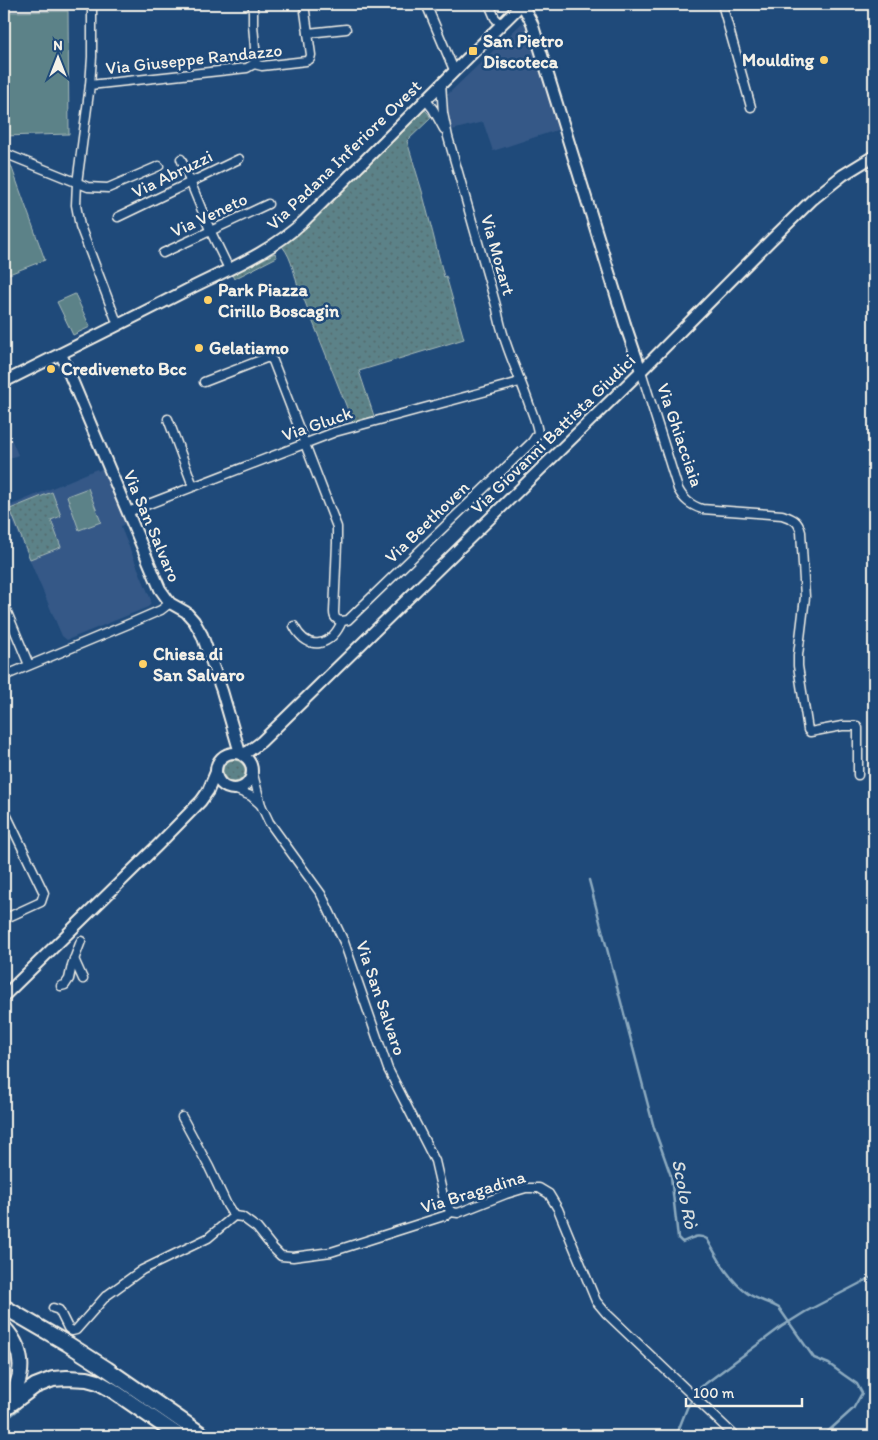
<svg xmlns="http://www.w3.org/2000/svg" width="878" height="1440" font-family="Itim,sans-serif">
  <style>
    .built { fill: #345887 }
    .green { fill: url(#green-dots); stroke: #a8bab8 }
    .pitch { fill: #5c8288; stroke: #a8bab8 }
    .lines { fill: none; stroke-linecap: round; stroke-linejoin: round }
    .stream { stroke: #8caabf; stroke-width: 2.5 }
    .street-casing { stroke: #f4f1e8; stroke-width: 11 }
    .secondary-casing { stroke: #f4f1e8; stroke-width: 14 }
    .highway-casing { stroke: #f4f1e8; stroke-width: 18 }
    .street { stroke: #1f4a7a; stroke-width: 8 }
    .secondary { stroke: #1f4a7a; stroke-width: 10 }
    .highway { stroke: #1f4a7a; stroke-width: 14 }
    .poi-dot { fill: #ffd166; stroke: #1f4a7a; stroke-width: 2 }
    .labels { text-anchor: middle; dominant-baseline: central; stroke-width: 5; stroke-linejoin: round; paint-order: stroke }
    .poi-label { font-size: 18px; font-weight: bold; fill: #f4f1e8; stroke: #1f4a7a; text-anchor: start }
    .street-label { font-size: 18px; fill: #f4f1e8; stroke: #1f4a7a }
    .water-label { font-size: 19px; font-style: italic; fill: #dadfde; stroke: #1f4a7a }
  </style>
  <defs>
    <pattern id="green-dots" width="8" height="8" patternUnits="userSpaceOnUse" patternTransform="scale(1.25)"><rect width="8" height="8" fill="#5c8288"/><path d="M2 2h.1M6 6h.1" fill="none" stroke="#546b6e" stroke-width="1.8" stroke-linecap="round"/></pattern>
  </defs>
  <rect width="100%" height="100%" fill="#1f4a7a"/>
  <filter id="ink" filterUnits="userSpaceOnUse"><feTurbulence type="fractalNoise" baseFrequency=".02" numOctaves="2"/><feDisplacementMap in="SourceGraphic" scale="10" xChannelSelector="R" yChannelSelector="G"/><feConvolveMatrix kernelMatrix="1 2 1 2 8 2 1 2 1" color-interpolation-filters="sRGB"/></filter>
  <g filter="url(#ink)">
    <g class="built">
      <path d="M522 23 528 28 560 129 493 151 483 122 452 130 447 113 449 96 447 95Z"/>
      <path d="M4 422 18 455 4 461Z"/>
      <path d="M104 467 126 520V523L121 526 122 530 147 590 151 600 150 605 148 607 67 640 62 636 7 507 97 469 98 471Z"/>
    </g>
    <g class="green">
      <path d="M423 108 428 113 431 118 407 141 422 191 444 277 446 276 464 339 359 371 374 416 353 423 303 297 300 294C295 279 293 259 282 246V243Z"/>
      <path d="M275 253 277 257 234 279 232 275Z"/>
      <path d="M52 492 61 516 51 520 61 547 30 559 10 509Z"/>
      <circle cx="234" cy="771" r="11"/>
    </g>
    <g class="pitch">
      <path d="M68 11 69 134 4 136V12Z"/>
      <path d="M4 157 9 160 45 260 4 276Z"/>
      <path d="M75 294 90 327 73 335 57 302Z"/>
      <path d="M88 488 101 522 79 530 67 496Z"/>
    </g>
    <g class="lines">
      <g class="stream">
        <path d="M589 880 654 1128 671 1176 678 1238 682 1242C691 1239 698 1233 707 1239 718 1258 728 1279 747 1293 757 1300 769 1302 779 1308L814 1358 829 1364 844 1375 857 1384 862 1393 853 1409 823 1436"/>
        <path d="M4 1421 19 1409"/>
        <path d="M676 1436 687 1408 697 1390 781 1327 805 1312 874 1276"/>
      </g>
      <g class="street-casing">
        <g id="street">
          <path d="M253 4V25L256 59 254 64"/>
          <path d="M426 4 454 70"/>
          <path d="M489 4 495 18 501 24"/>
          <path d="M722 4 751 107"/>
          <path d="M308 33 346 29"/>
          <path d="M90 85 92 57V4"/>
          <path d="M425 99 433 109 444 129"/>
          <path d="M4 153 88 187 108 188 159 166"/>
          <path d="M181 159 210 230 229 269"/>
          <path d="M118 217 239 159"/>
          <path d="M163 253 268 204"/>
          <path d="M118 325 80 226 76 205 77 183 90 85 247 68 254 64 262 66 306 61 310 59 311 55 304 4"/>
          <path d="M641 371 678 489C684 500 690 505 702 509L782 515C793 519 798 520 801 532L805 597 798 655V666L808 730 810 732 842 726H857L858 728V775"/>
          <path d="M204 382 266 358H270L273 361 337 527V543L334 612C334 618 336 620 342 621"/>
          <path d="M168 419 193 486"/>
          <path d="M128 512 335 432 516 383 520 380"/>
          <path d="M4 605 29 665"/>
          <path d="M294 626C308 653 332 646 342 621L348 620 532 442 538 433C537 423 532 413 529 404 518 372 503 343 497 309L448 137 443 113 441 83"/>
          <path d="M4 676 131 623 161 610 170 603"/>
          <path d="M253 774 261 805 269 822 321 894 344 942 388 1069 435 1161 444 1200 451 1212"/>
          <path d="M234 789 251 796 261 805"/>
          <path d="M4 810 44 893 41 902 4 919"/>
          <path d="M74 959 83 979"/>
          <path d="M61 986 65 985 69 979 72 965 81 941"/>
          <path d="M182 1117 209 1167 227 1205 234 1216"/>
          <path d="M53 1308 59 1310 68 1328 72 1331 76 1330 106 1296 142 1270 208 1238 234 1216 242 1217 257 1228 273 1248 281 1256 293 1257 331 1252 447 1215 451 1212 458 1213 506 1194 526 1188H539L549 1194 558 1209 596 1301 606 1313 735 1436"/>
        </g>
      </g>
      <g class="secondary-casing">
        <g id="secondary">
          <path d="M522 4 532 23 625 324 641 371"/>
          <path d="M61 354 160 589 170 603 186 612 194 621 202 635 222 691 240 753"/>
          <path d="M4 382C66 351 127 321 189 289 229 269 271 252 304 221L522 4"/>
          <circle cx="234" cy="771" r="18"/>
          <path d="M242 754 249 751 261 742 641 371 771 240 813 199 843 175 874 156"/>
          <path d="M4 996 158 845 201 801 208 791 216 772"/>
        </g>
      </g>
      <g class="highway-casing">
        <g id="highway">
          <path d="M4 1307 68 1344 107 1369 204 1436"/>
          <path d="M4 1328C26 1352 25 1379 6 1404"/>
          <path d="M4 1409 35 1386 53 1379 67 1378 87 1379 98 1382 112 1390 179 1436"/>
        </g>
      </g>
      <use href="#street" class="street"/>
      <use href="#secondary" class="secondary"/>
      <use href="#highway" class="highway"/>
    </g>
  </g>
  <g class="poi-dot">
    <rect x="468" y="46" width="10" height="10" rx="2.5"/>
    <circle cx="824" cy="60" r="5"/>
    <circle cx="208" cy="300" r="5"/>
    <circle cx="199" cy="348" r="5"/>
    <circle cx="51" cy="369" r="5"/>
    <circle cx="143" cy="664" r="5"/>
  </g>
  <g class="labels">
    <g class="poi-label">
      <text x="483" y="41">San Pietro<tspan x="483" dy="21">Discoteca</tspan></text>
      <text x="814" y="60" text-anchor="end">Moulding</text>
      <text x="218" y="290">Park Piazza<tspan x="218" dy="21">Cirillo Boscagin</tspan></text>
      <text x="209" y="348">Gelatiamo</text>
      <text x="61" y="369">Crediveneto Bcc</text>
      <text x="153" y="654">Chiesa di<tspan x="153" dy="21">San Salvaro</tspan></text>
    </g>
    <g class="street-label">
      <text transform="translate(194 59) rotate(-6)">Via Giuseppe Randazzo</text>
      <text transform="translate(344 155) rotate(-44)">Via Padana Inferiore Ovest</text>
      <text transform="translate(172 174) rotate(-26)">Via Abruzzi</text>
      <text transform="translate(209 215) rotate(-25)">Via Veneto</text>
      <text transform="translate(498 255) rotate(74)">Via Mozart</text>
      <text transform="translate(317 424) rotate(-19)">Via Gluck</text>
      <text transform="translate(553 434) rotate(-44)">Via Giovanni Battista Giudici</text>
      <text transform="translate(680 435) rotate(71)">Via Ghiacciaia</text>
      <text transform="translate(427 522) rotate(-44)">Via Beethoven</text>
      <text transform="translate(152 526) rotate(67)">Via San Salvaro</text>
      <text transform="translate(381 998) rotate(71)">Via San Salvaro</text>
      <text transform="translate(473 1192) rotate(-17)">Via Bragadina</text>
    </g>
    <g class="water-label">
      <text transform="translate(685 1194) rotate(79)">Scolo Rò</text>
    </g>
  </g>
  <rect width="878" height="1440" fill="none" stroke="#1f4a7a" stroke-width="20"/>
  <rect x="10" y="10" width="858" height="1420" fill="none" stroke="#f4f1e8" stroke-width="2" filter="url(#ink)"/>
  <g transform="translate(58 58)" stroke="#1f4a7a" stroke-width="4" paint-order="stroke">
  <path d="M0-4L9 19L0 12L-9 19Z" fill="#f4f1e8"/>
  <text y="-8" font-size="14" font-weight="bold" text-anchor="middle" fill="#f4f1e8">N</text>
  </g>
  <path d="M686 1398v8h116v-8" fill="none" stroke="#f4f1e8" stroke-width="2.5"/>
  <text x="693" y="1398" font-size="15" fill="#f4f1e8" stroke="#1f4a7a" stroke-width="4" paint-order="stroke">100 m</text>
</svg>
